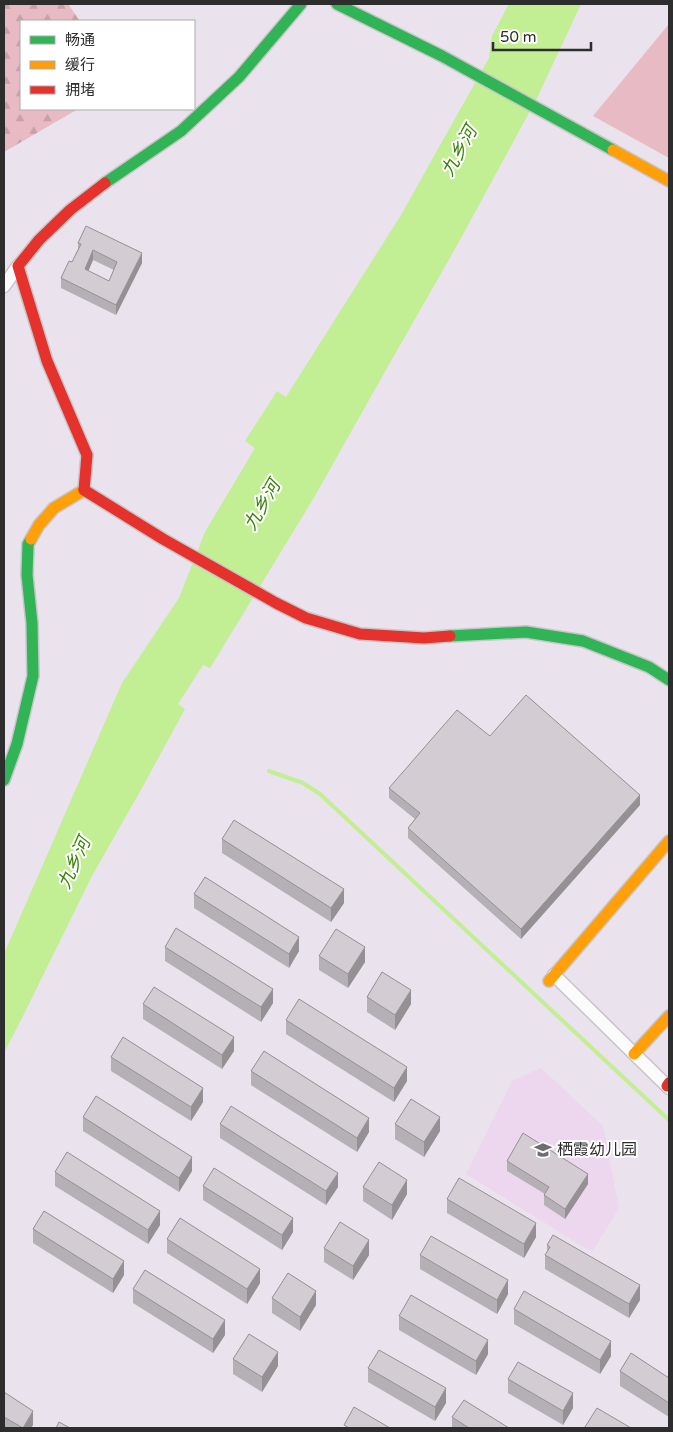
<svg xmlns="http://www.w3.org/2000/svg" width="673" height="1432" font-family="'Varela Round','Noto Sans SC',sans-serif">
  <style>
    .education { fill: #ecd7ee }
    .grass { fill: #e8bac3 }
    .forest { fill: url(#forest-firs) }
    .water { fill: #c2ee94 }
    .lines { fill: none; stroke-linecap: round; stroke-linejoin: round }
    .stream { stroke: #c2ee94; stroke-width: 4 }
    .street-casing { stroke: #c6c5c7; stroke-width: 15 }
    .fast-casing { stroke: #c6c5c7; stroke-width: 14 }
    .slow-casing { stroke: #c6c5c7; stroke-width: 14 }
    .jam-casing { stroke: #c6c5c7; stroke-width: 14 }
    .street { stroke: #fcfbfc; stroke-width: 12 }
    .fast { stroke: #30b455; stroke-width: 11 }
    .slow { stroke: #ff9f0a; stroke-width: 11 }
    .jam { stroke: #e5322d; stroke-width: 11 }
    .wall { fill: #b5b0b5; fill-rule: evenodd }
    .shaded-wall { fill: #949094 }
    .building { fill: #d3cdd3; stroke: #949094; fill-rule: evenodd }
    .labels { text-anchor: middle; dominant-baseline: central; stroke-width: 4; stroke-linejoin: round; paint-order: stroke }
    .poi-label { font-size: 16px; fill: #2d2d2d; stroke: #fff; text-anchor: start }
    .water-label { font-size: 18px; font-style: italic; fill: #3c800b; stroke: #fff }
  </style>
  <defs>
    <pattern id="forest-firs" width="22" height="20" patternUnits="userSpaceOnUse" patternTransform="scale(1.25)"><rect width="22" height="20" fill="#e8bac3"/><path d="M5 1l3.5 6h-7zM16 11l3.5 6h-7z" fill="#c7a0a8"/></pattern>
  </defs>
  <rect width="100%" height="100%" fill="#eae2ec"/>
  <path class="education" d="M541 1068 603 1126 619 1208 592 1252 466 1174 512 1081Z"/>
  <path class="grass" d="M669 24V158L593 116Z"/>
  <path class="forest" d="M4 4H68L80 21H21V109H78L4 152Z"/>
  <path class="water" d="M509 4H581L537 98 455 249 383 375 315 496 210 668 203 665 178 704 185 709 143 786 92 876 22 1018 4 1053V954L122 683 179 598 205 532 255 448 245 441 277 391 286 397 401 215 489 58 492 36Z"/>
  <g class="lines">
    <path class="stream" d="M269 771 303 783 320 794 669 1120"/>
    <g class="street-casing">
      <g id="street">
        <path d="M4 286 18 266"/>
        <path d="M554 975 669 1088"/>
      </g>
    </g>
    <g class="fast-casing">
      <g id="fast">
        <path d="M337 4 442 56 613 150"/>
        <path d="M105 183 181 131 239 77 301 4"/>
        <path d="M450 636 526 632 583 641 649 667 669 680"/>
        <path d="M4 780 17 744 33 676 32 623 27 575 28 544 31 539"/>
      </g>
    </g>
    <g class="slow-casing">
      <g id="slow">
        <path d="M613 150 669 181"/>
        <path d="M31 539 39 525 54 508 84 490"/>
        <path d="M549 981 669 841"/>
        <path d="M634 1054 669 1016"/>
      </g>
    </g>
    <g class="jam-casing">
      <g id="jam">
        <path d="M84 490 163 539 276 603 306 618 360 634 424 638 450 636"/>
        <path d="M84 490 87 455 47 361 18 266 39 240 70 210 105 183"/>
        <path d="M667 1086 669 1083"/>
      </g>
    </g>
    <use href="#street" class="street"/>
    <use href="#fast" class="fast"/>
    <use href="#slow" class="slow"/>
    <use href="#jam" class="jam"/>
  </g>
  <g class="wall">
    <path d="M78 243 142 263 116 315 61 288V278L72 262 78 249ZM93 260 114 270 109 281 88 271Z"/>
    <path d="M389 788 640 805 521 939 408 838V828L415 819 389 798Z"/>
    <path d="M222 839 344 903 331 922 222 853Z"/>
    <path d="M194 894 299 951 289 968 194 908Z"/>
    <path d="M165 947 273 1003 261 1022 165 961Z"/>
    <path d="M319 956 365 962 348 988 319 970Z"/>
    <path d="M367 997 411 1004 395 1030 367 1012Z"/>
    <path d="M143 1004 234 1051 222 1069 143 1019Z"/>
    <path d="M286 1020 407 1081 394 1102 286 1034Z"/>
    <path d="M111 1057 203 1102 191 1121 111 1071Z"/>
    <path d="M251 1071 369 1132 357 1152 251 1085Z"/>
    <path d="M83 1117 192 1171 179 1192 83 1131Z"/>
    <path d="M220 1124 338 1187 326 1205 220 1138Z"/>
    <path d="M395 1124 440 1131 424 1157 395 1139Z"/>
    <path d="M507 1161 588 1184 565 1219 544 1205V1195L545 1194 507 1171Z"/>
    <path d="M55 1172 160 1225 148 1244 55 1186Z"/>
    <path d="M203 1186 293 1232 282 1250 203 1200Z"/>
    <path d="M363 1187 407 1194 392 1220 363 1201Z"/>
    <path d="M447 1199 536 1237 524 1258 447 1213Z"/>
    <path d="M33 1229 124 1275 113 1293 33 1243Z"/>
    <path d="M167 1239 260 1283 247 1304 167 1253Z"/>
    <path d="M547 1245 640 1300 629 1318 545 1269V1255L547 1253Z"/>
    <path d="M324 1248 369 1255 353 1280 324 1262Z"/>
    <path d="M420 1255 508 1294 497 1314 420 1269Z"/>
    <path d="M133 1289 225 1335 213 1353 133 1303Z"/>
    <path d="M272 1298 316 1305 300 1331 272 1313Z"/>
    <path d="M514 1309 611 1356 600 1374 514 1324Z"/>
    <path d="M399 1316 488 1354 476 1375 399 1330Z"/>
    <path d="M233 1359 278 1366 262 1392 233 1374Z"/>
    <path d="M368 1368 446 1403 435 1421 368 1382Z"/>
    <path d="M620 1371 669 1378V1417L620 1386Z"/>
    <path d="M508 1379 573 1408 563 1425 508 1393Z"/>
    <path d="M4 1392 33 1425 31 1428H4Z"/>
    <path d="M452 1417 509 1428H452Z"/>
  </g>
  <g class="shaded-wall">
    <path d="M93 250V260L85 279V269Z"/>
    <path d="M142 253V263L116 315V305Z"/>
    <path d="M640 795V805L521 939V929Z"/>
    <path d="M344 889V903L331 922V908Z"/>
    <path d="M299 937V951L289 968V954Z"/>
    <path d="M365 947V962L348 988V974Z"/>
    <path d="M273 989V1003L261 1022V1007Z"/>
    <path d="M411 990V1004L395 1030V1015Z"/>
    <path d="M234 1037V1051L222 1069V1055Z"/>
    <path d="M407 1067V1081L394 1102V1088Z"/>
    <path d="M203 1088V1102L191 1121V1107Z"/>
    <path d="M440 1117V1131L424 1157V1142Z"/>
    <path d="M369 1118V1132L357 1152V1138Z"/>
    <path d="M192 1157V1171L179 1192V1178Z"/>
    <path d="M338 1173V1187L326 1205V1191Z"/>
    <path d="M588 1174V1184L565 1219V1209Z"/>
    <path d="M407 1180V1194L392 1220V1205Z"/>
    <path d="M160 1211V1225L148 1244V1230Z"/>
    <path d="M293 1218V1232L282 1250V1235Z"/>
    <path d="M536 1223V1237L524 1258V1244Z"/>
    <path d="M369 1240V1255L353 1280V1266Z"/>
    <path d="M124 1261V1275L113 1293V1279Z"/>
    <path d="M260 1269V1283L247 1304V1289Z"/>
    <path d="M508 1280V1294L497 1314V1300Z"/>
    <path d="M640 1285V1300L629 1318V1304Z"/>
    <path d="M316 1291V1305L300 1331V1317Z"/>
    <path d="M225 1320V1335L213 1353V1339Z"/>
    <path d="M488 1340V1354L476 1375V1361Z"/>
    <path d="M611 1341V1356L600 1374V1360Z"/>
    <path d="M278 1352V1366L262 1392V1377Z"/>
    <path d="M446 1388V1403L435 1421V1407Z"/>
    <path d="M573 1393V1408L563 1425V1411Z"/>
    <path d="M33 1411V1425L31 1428H23Z"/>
  </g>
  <g class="building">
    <path d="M86 226 142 253 116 305 61 278 69 261 72 262 81 244 78 243ZM93 250 117 262 109 281 85 269Z"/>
    <path d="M526 695 640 795 521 929 408 828 420 813 389 788 457 710 490 736Z"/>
    <path d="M234 820 344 889 331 908 222 839Z"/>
    <path d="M205 877 299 937 289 954 194 894Z"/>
    <path d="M176 928 273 989 261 1007 165 947Z"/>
    <path d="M336 929 365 947 348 974 319 956Z"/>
    <path d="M382 972 411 990 395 1015 367 997Z"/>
    <path d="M154 987 234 1037 222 1055 143 1004Z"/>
    <path d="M299 999 407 1067 394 1088 286 1020Z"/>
    <path d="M123 1037 203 1088 191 1107 111 1057Z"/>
    <path d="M264 1051 369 1118 357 1138 251 1071Z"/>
    <path d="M96 1096 192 1157 179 1178 83 1117Z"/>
    <path d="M411 1099 440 1117 424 1142 395 1124Z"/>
    <path d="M231 1106 338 1173 326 1191 220 1124Z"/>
    <path d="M523 1133 588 1174 565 1209 544 1195 549 1187 507 1161Z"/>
    <path d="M67 1152 160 1211 148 1230 55 1172Z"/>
    <path d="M379 1162 407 1180 392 1205 363 1187Z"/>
    <path d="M214 1168 293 1218 282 1235 203 1186Z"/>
    <path d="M459 1178 536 1223 524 1244 447 1199Z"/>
    <path d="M44 1211 124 1261 113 1279 33 1229Z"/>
    <path d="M180 1218 260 1269 247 1289 167 1239Z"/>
    <path d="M340 1222 369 1240 353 1266 324 1248Z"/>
    <path d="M553 1235 640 1285 629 1304 545 1255 550 1247 547 1245Z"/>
    <path d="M431 1236 508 1280 497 1300 420 1255Z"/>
    <path d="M145 1270 225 1320 213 1339 133 1289Z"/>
    <path d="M288 1273 316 1291 300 1317 272 1298Z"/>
    <path d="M524 1291 611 1341 600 1360 514 1309Z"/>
    <path d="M411 1295 488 1340 476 1361 399 1316Z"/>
    <path d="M249 1334 278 1352 262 1377 233 1359Z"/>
    <path d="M379 1350 446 1388 435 1407 368 1368Z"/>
    <path d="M631 1353 669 1378V1403L620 1371Z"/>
    <path d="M518 1362 573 1393 563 1411 508 1379Z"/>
    <path d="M4 1392 33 1411 23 1428 4 1417Z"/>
    <path d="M464 1400 509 1428H469L452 1417Z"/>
    <path d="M354 1407 390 1428H349L344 1425Z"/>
    <path d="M597 1408 631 1428H587L585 1427Z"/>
    <path d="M59 1422 70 1428H56Z"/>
  </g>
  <defs>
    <g id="school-bare" transform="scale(1.35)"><path d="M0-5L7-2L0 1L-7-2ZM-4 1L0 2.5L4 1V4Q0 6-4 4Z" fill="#6f6c70" stroke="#fff" stroke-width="2.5" paint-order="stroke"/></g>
  </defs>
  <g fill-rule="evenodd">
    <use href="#school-bare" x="543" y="1150"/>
  </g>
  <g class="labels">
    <g class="poi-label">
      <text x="557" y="1150">栖霞幼儿园</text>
    </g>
    <g class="water-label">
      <text transform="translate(459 151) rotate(-61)">九乡河</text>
      <text transform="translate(262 505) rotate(-60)">九乡河</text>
      <text transform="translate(74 863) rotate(-66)">九乡河</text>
    </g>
  </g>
  <rect width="673" height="1432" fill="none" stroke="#2d2d2d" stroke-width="10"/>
  <rect x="20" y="20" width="175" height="90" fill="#ffffff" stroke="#ababab"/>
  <rect x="30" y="36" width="25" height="8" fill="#30b455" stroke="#ababab"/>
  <text x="65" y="45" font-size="15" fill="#2d2d2d">畅通</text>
  <rect x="30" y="61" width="25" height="8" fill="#ff9f0a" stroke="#ababab"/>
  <text x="65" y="70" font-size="15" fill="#2d2d2d">缓行</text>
  <rect x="30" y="86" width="25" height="8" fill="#e5322d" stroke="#ababab"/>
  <text x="65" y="95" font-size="15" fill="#2d2d2d">拥堵</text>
  <path d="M493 42v8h98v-8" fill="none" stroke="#2d2d2d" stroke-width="2.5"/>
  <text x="500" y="42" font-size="15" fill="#2d2d2d" stroke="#ffffff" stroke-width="4" paint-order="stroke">50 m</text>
</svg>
